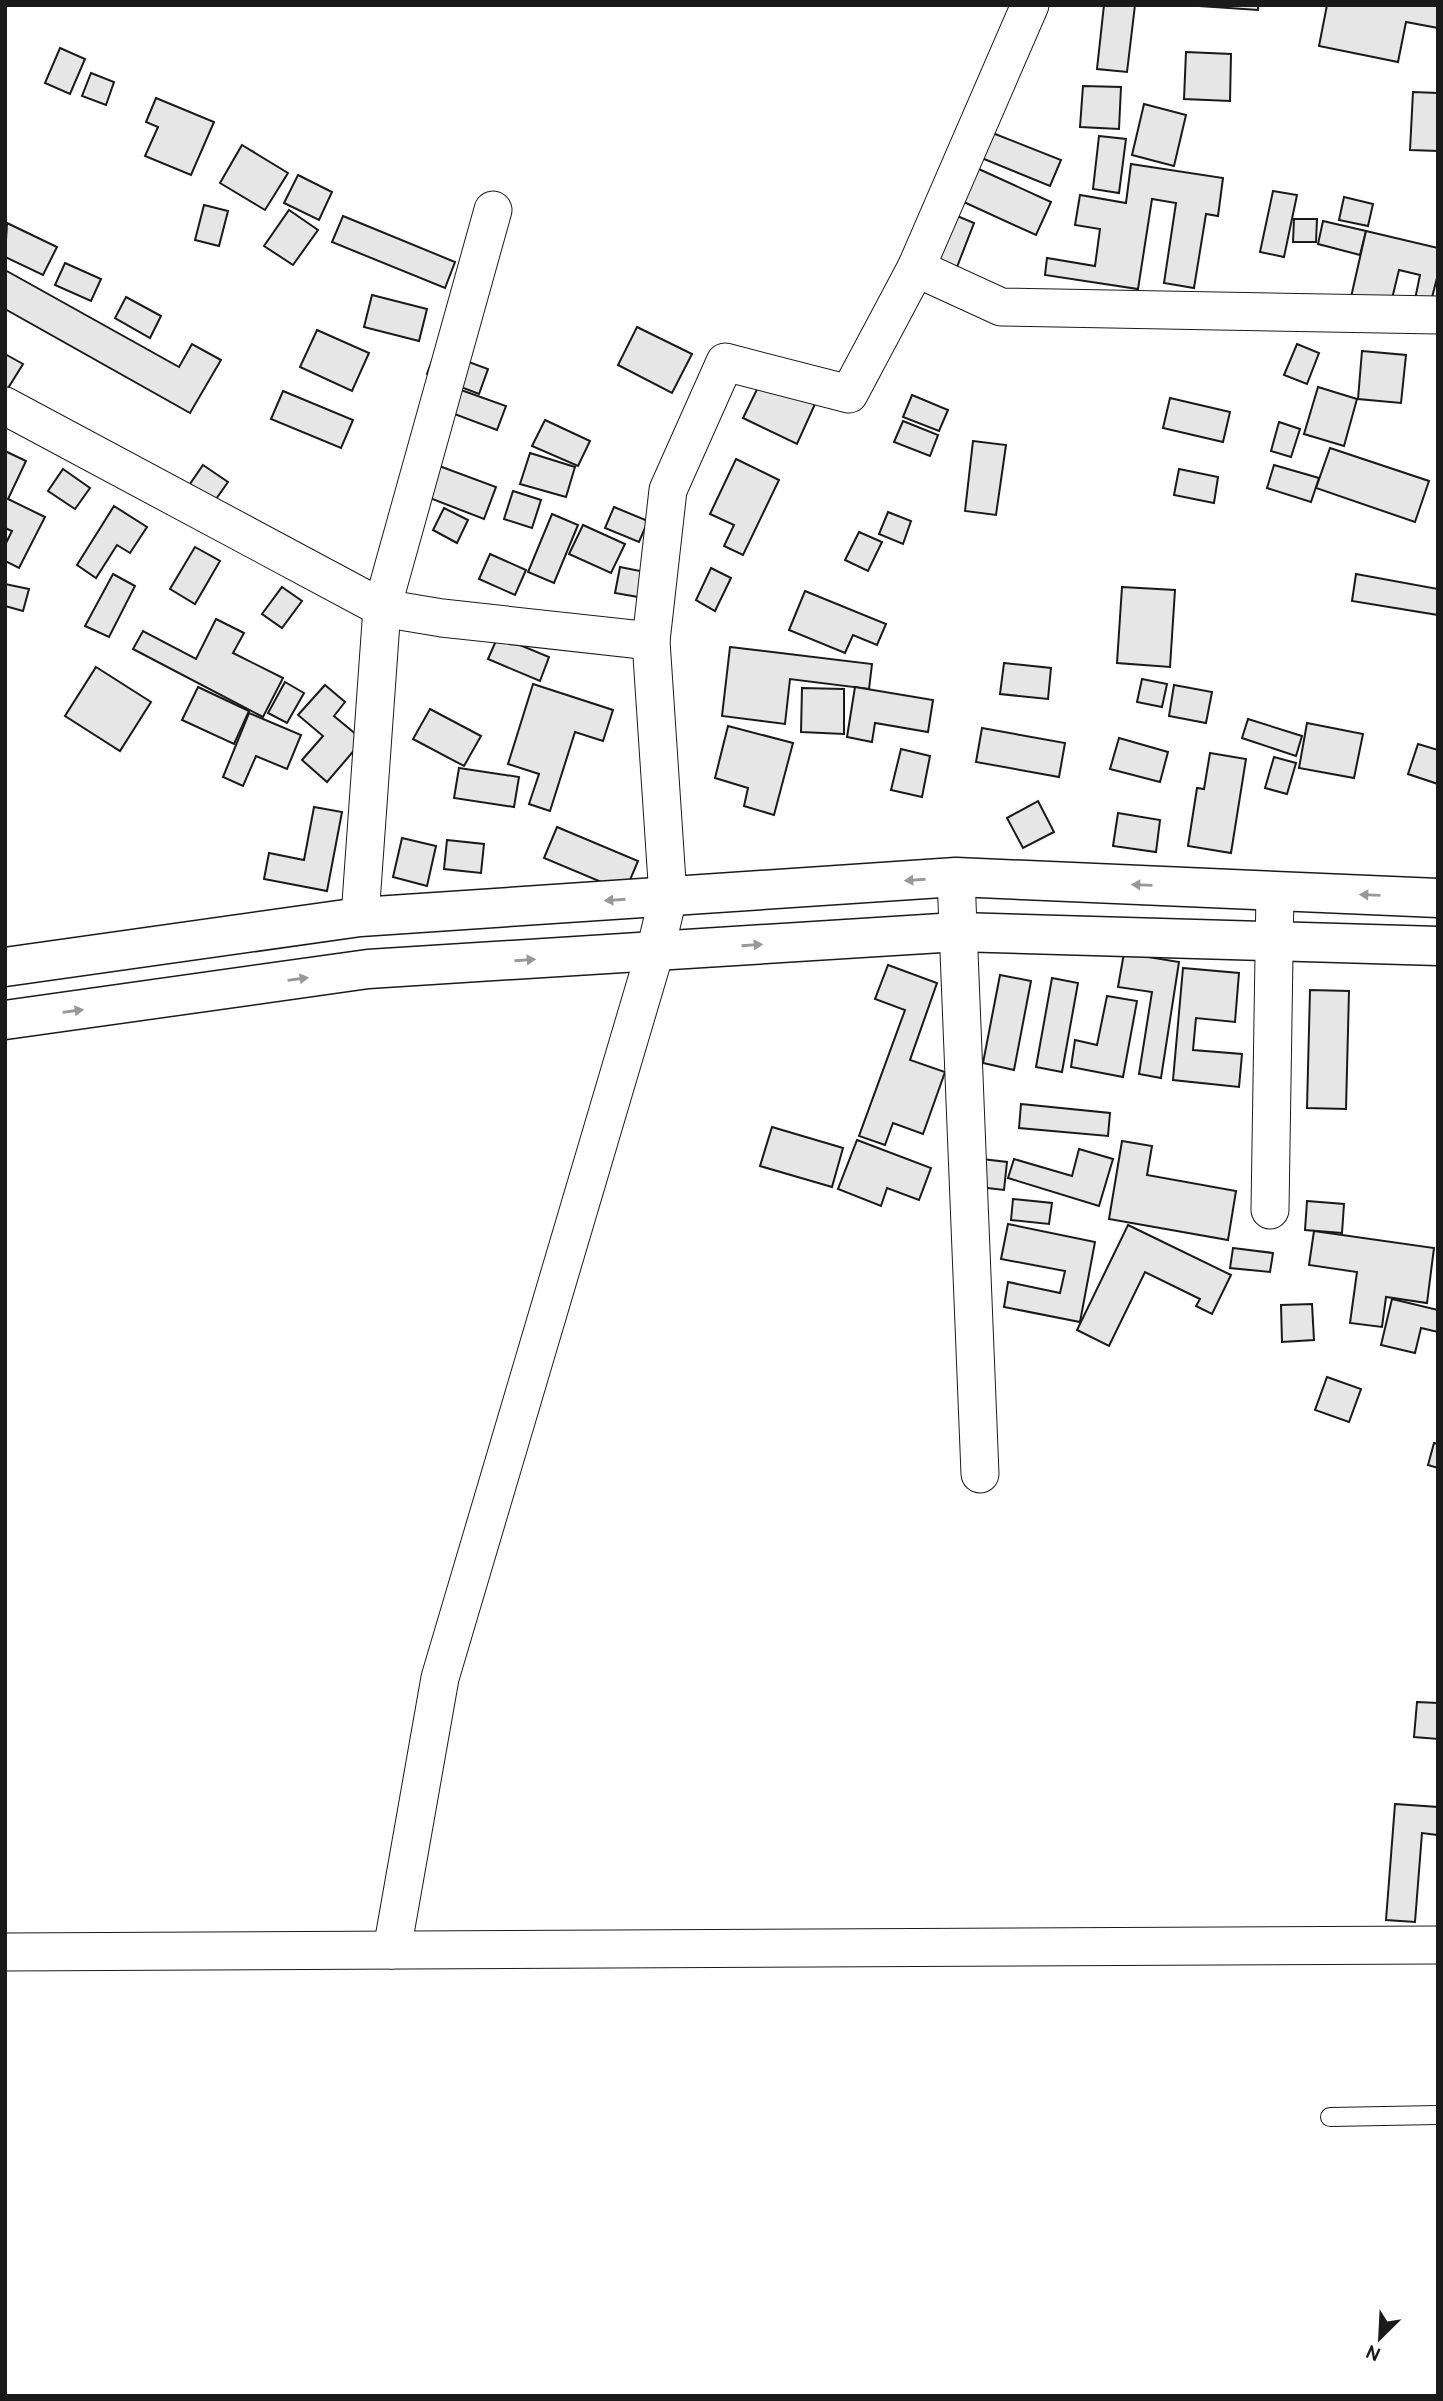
<svg xmlns="http://www.w3.org/2000/svg" width="1443" height="2401" font-family="Cabin,sans-serif">
  <style>
    .building { fill: #e6e6e6; stroke: #1a1a1a; stroke-width: 2 }
    .lines { fill: none; stroke-linecap: round; stroke-linejoin: round }
    .service-casing { stroke: #1a1a1a; stroke-width: 20 }
    .minor-casing { stroke: #1a1a1a; stroke-width: 39 }
    .tertiary-casing { stroke: #1a1a1a; stroke-width: 41 }
    .service { stroke: #fff; stroke-width: 18 }
    .minor { stroke: #fff; stroke-width: 37 }
    .tertiary { stroke: #fff; stroke-width: 38 }
    .oneway { fill: #989898 }
  </style>
  <rect width="100%" height="100%" fill="#fff"/>
  <g class="building">
    <path d="M1104 5H1135L1127 72 1097 69Z"/>
    <path d="M1184 5H1258V10Z"/>
    <path d="M1327 5H1438V28L1406 22 1398 62 1319 46Z"/>
    <path d="M60 48 85 59 70 94 45 83Z"/>
    <path d="M1186 52 1231 54 1230 101 1184 99Z"/>
    <path d="M91 73 114 82 106 105 82 96Z"/>
    <path d="M1083 86 1121 87 1119 129 1080 127Z"/>
    <path d="M1413 92 1438 93V151L1410 150Z"/>
    <path d="M156 98 214 122 191 175 145 156 158 127 146 122Z"/>
    <path d="M1144 104 1186 115 1174 166 1132 155Z"/>
    <path d="M990 132 1061 160 1050 186 979 157Z"/>
    <path d="M1099 136 1126 139 1119 193 1093 189Z"/>
    <path d="M242 145 288 173 265 210 220 183Z"/>
    <path d="M1131 164 1223 178 1218 216 1206 214 1194 288 1164 283 1176 203 1152 199 1138 289 1045 275 1047 258 1095 266 1100 229 1075 225 1080 195 1126 203Z"/>
    <path d="M970 165 1051 202 1036 235 955 198Z"/>
    <path d="M298 175 332 192 319 220 284 203Z"/>
    <path d="M1273 191 1297 195 1284 257 1260 252Z"/>
    <path d="M1344 197 1373 204 1368 226 1339 220Z"/>
    <path d="M204 205 228 211 219 246 195 240Z"/>
    <path d="M289 210 318 230 293 265 264 246Z"/>
    <path d="M943 210 974 223 957 267 925 255Z"/>
    <path d="M343 216 455 262 445 288 332 242Z"/>
    <path d="M1294 219H1317L1316 242H1293Z"/>
    <path d="M1323 221 1366 231 1360 255 1318 244Z"/>
    <path d="M7 223 57 247 43 275 5 257Z"/>
    <path d="M1366 231 1438 248V274L1428 313 1413 309 1420 275 1399 270 1388 315 1349 306Z"/>
    <path d="M65 263 101 279 91 301 55 285Z"/>
    <path d="M5 270 179 367 192 344 221 360 190 413 5 309Z"/>
    <path d="M372 295 427 309 419 341 364 327Z"/>
    <path d="M126 297 161 316 150 338 115 318Z"/>
    <path d="M637 327 692 354 672 393 618 365Z"/>
    <path d="M317 330 369 353 352 391 300 367Z"/>
    <path d="M1297 344 1319 353 1307 384 1284 375Z"/>
    <path d="M436 350 488 369 479 394 427 374Z"/>
    <path d="M1362 351 1406 355 1401 403 1358 399Z"/>
    <path d="M5 354 23 364 5 393Z"/>
    <path d="M762 379 815 404 797 444 743 418Z"/>
    <path d="M433 380 506 406 497 430 425 403Z"/>
    <path d="M1318 387 1357 399 1344 446 1304 434Z"/>
    <path d="M283 391 353 420 341 448 271 419Z"/>
    <path d="M912 395 948 410 939 431 903 417Z"/>
    <path d="M1170 398 1230 412 1223 442 1163 428Z"/>
    <path d="M545 420 590 441 578 466 532 446Z"/>
    <path d="M903 421 938 435 930 456 894 442Z"/>
    <path d="M1279 422 1300 429 1291 457 1271 451Z"/>
    <path d="M973 441 1006 445 996 515 965 511Z"/>
    <path d="M1330 448 1429 481 1415 522 1316 488Z"/>
    <path d="M5 451 26 461 8 499 45 517 19 568 5 561V545L12 531 5 528Z"/>
    <path d="M530 453 575 467 566 497 520 484Z"/>
    <path d="M415 457 496 487 484 519 404 488Z"/>
    <path d="M736 459 779 480 743 555 724 546 734 525 710 514Z"/>
    <path d="M203 465 228 482 202 519 177 503Z"/>
    <path d="M1274 465 1319 478 1311 502 1267 488Z"/>
    <path d="M63 469 90 488 75 509 48 491Z"/>
    <path d="M1179 469 1218 477 1214 503 1174 495Z"/>
    <path d="M513 491 541 500 532 528 504 519Z"/>
    <path d="M114 506 147 527 130 553 117 545 96 578 77 565Z"/>
    <path d="M614 507 648 521 639 542 605 528Z"/>
    <path d="M444 508 468 520 457 543 433 530Z"/>
    <path d="M888 512 911 521 903 544 879 534Z"/>
    <path d="M552 514 578 525 554 583 528 572Z"/>
    <path d="M583 525 625 544 611 573 569 554Z"/>
    <path d="M859 532 882 542 868 571 845 560Z"/>
    <path d="M195 547 220 561 195 604 170 589Z"/>
    <path d="M490 554 526 570 515 595 479 579Z"/>
    <path d="M620 567 650 573 644 598 615 593Z"/>
    <path d="M711 568 731 578 715 611 696 600Z"/>
    <path d="M113 574 135 586 109 637 85 626Z"/>
    <path d="M1356 574 1438 589V615L1352 601Z"/>
    <path d="M5 584 29 589 23 611 5 606Z"/>
    <path d="M282 587 302 601 282 628 262 614Z"/>
    <path d="M1122 587 1175 590 1170 667 1117 663Z"/>
    <path d="M805 591 886 624 877 645 853 635 845 653 789 630Z"/>
    <path d="M216 619 244 633 233 653 283 678 263 717 133 649 143 631 196 659Z"/>
    <path d="M498 636 549 657 540 681 488 659Z"/>
    <path d="M730 647 872 664 869 689 790 679 785 724 722 716Z"/>
    <path d="M1004 663 1051 668 1048 699 1000 694Z"/>
    <path d="M96 667 151 702 120 751 65 716Z"/>
    <path d="M1142 679 1167 684 1162 707 1137 702Z"/>
    <path d="M285 682 304 693 287 723 268 713Z"/>
    <path d="M533 684 613 710 603 741 575 732 550 811 529 804 539 774 508 764Z"/>
    <path d="M325 685 345 702 334 716 363 740 327 782 302 760 323 736 298 715Z"/>
    <path d="M1174 685 1212 692 1206 723 1169 716Z"/>
    <path d="M198 687 249 711 234 744 182 720Z"/>
    <path d="M855 687 933 700 928 732 875 723 872 742 847 737Z"/>
    <path d="M802 688 844 689V734L801 732Z"/>
    <path d="M430 709 481 736 464 766 413 739Z"/>
    <path d="M249 713 301 735 287 769 256 756 243 786 223 777Z"/>
    <path d="M1248 719 1302 736 1296 756 1242 738Z"/>
    <path d="M1307 723 1363 734 1354 778 1299 768Z"/>
    <path d="M728 726 793 743 774 815 744 806 748 788 715 778Z"/>
    <path d="M982 728 1065 743 1059 777 976 762Z"/>
    <path d="M1119 738 1168 752 1160 782 1110 769Z"/>
    <path d="M1418 744 1438 750V784L1408 774Z"/>
    <path d="M901 749 930 756 922 797 891 790Z"/>
    <path d="M1210 753 1246 759 1231 853 1188 846 1197 788 1204 789Z"/>
    <path d="M1274 757 1296 763 1287 794 1265 788Z"/>
    <path d="M459 768 519 777 514 807 454 798Z"/>
    <path d="M1038 801 1054 832 1023 848 1007 818Z"/>
    <path d="M314 807 342 812 327 891 264 879 269 853 304 860Z"/>
    <path d="M1118 813 1160 820 1156 852 1113 846Z"/>
    <path d="M557 827 638 861 625 892 544 858Z"/>
    <path d="M402 838 436 846 427 886 393 877Z"/>
    <path d="M447 840 484 844 481 873 444 869Z"/>
    <path d="M1124 953 1179 962 1161 1078 1139 1074 1152 992 1118 987Z"/>
    <path d="M888 965 937 983 910 1060 945 1072 923 1134 893 1123 885 1145 859 1136 905 1010 875 999Z"/>
    <path d="M1183 968 1239 973 1235 1022 1196 1018 1193 1050 1242 1054 1239 1087 1173 1080Z"/>
    <path d="M1000 975 1031 981 1014 1070 983 1063Z"/>
    <path d="M1052 978 1078 983 1062 1072 1036 1067Z"/>
    <path d="M1310 990 1349 991 1346 1109 1307 1108Z"/>
    <path d="M1107 996 1137 1001 1123 1077 1071 1067 1075 1040 1097 1045Z"/>
    <path d="M1021 1104 1110 1113 1108 1136 1019 1128Z"/>
    <path d="M772 1127 843 1148 832 1187 760 1166Z"/>
    <path d="M857 1140 931 1168 919 1200 887 1188 881 1206 838 1189Z"/>
    <path d="M1122 1141 1152 1146 1147 1175 1236 1191 1228 1240 1109 1219Z"/>
    <path d="M1079 1149 1113 1159 1099 1206 1008 1178 1014 1159 1072 1176Z"/>
    <path d="M982 1159 1007 1162 1004 1190 979 1187Z"/>
    <path d="M1013 1199 1052 1203 1049 1224 1011 1220Z"/>
    <path d="M1307 1201 1344 1204 1342 1233 1305 1230Z"/>
    <path d="M1008 1224 1095 1242 1080 1322 1004 1307 1008 1282 1060 1293 1065 1271 1001 1259Z"/>
    <path d="M1128 1225 1231 1275 1212 1314 1196 1306 1200 1299 1145 1272 1109 1346 1077 1330Z"/>
    <path d="M1314 1231 1434 1248 1427 1303 1386 1297 1382 1327 1350 1323 1357 1272 1309 1265Z"/>
    <path d="M1233 1248 1273 1253 1270 1272 1230 1268Z"/>
    <path d="M1392 1299 1438 1310V1332L1421 1328 1415 1353 1381 1345Z"/>
    <path d="M1312 1304 1314 1340 1282 1342 1281 1305Z"/>
    <path d="M1327 1377 1361 1389 1349 1422 1315 1410Z"/>
    <path d="M1434 1443 1438 1444V1468L1428 1465Z"/>
    <path d="M1417 1702 1438 1703V1739L1414 1737Z"/>
    <path d="M1395 1804 1438 1807V1835L1422 1833 1415 1922 1386 1920Z"/>
  </g>
  <g class="lines">
    <g class="service-casing">
      <path id="service" d="M1330 2117 1438 2115"/>
    </g>
    <g class="minor-casing">
      <g id="minor">
        <path d="M916 268 1001 307 1438 315"/>
        <path d="M5 406 382 608 442 618 651 641"/>
        <path d="M956 877 980 1474"/>
        <path d="M360 917 382 608 493 210"/>
        <path d="M1270 1210 1275 891"/>
        <path d="M392 1950 440 1678 655 952 668 897 651 641 668 490 725 362 849 394 916 268 1030 5"/>
        <path d="M5 1952 1438 1945"/>
      </g>
    </g>
    <g class="tertiary-casing">
      <g id="tertiary">
        <path d="M5 967 360 917 956 877 1438 898"/>
        <path d="M5 1020 368 969 957 932 1438 946"/>
      </g>
    </g>
    <use href="#service" class="service"/>
    <use href="#minor" class="minor"/>
    <use href="#tertiary" class="tertiary"/>
  </g>
  <defs><path id="oneway-solid" d="M-6-.8H1V-3.2L6.5 0L1 3.2V.8H-6Z" transform="scale(1.75)"/></defs>
  <g class="oneway">
    <use href="#oneway-solid" transform="translate(915 880) rotate(176)"/>
    <use href="#oneway-solid" transform="translate(1142 885) rotate(-178)"/>
    <use href="#oneway-solid" transform="translate(1370 895) rotate(-178)"/>
    <use href="#oneway-solid" transform="translate(615 900) rotate(176)"/>
    <use href="#oneway-solid" transform="translate(752 945) rotate(-4)"/>
    <use href="#oneway-solid" transform="translate(525 960) rotate(-4)"/>
    <use href="#oneway-solid" transform="translate(298 979) rotate(-8)"/>
    <use href="#oneway-solid" transform="translate(73 1011) rotate(-8)"/>
  </g>
  <rect width="1443" height="2401" fill="none" stroke="#1a1a1a" stroke-width="14"/>
  <g transform="translate(1380 2338) rotate(204)" stroke="#ffffff" stroke-width="5" paint-order="stroke">
  <path d="M0-5L12 26L0 18L-12 26Z" fill="#1a1a1a"/>
  <text y="-10" font-size="19" font-weight="bold" text-anchor="middle" fill="#1a1a1a">N</text>
  </g>
</svg>
